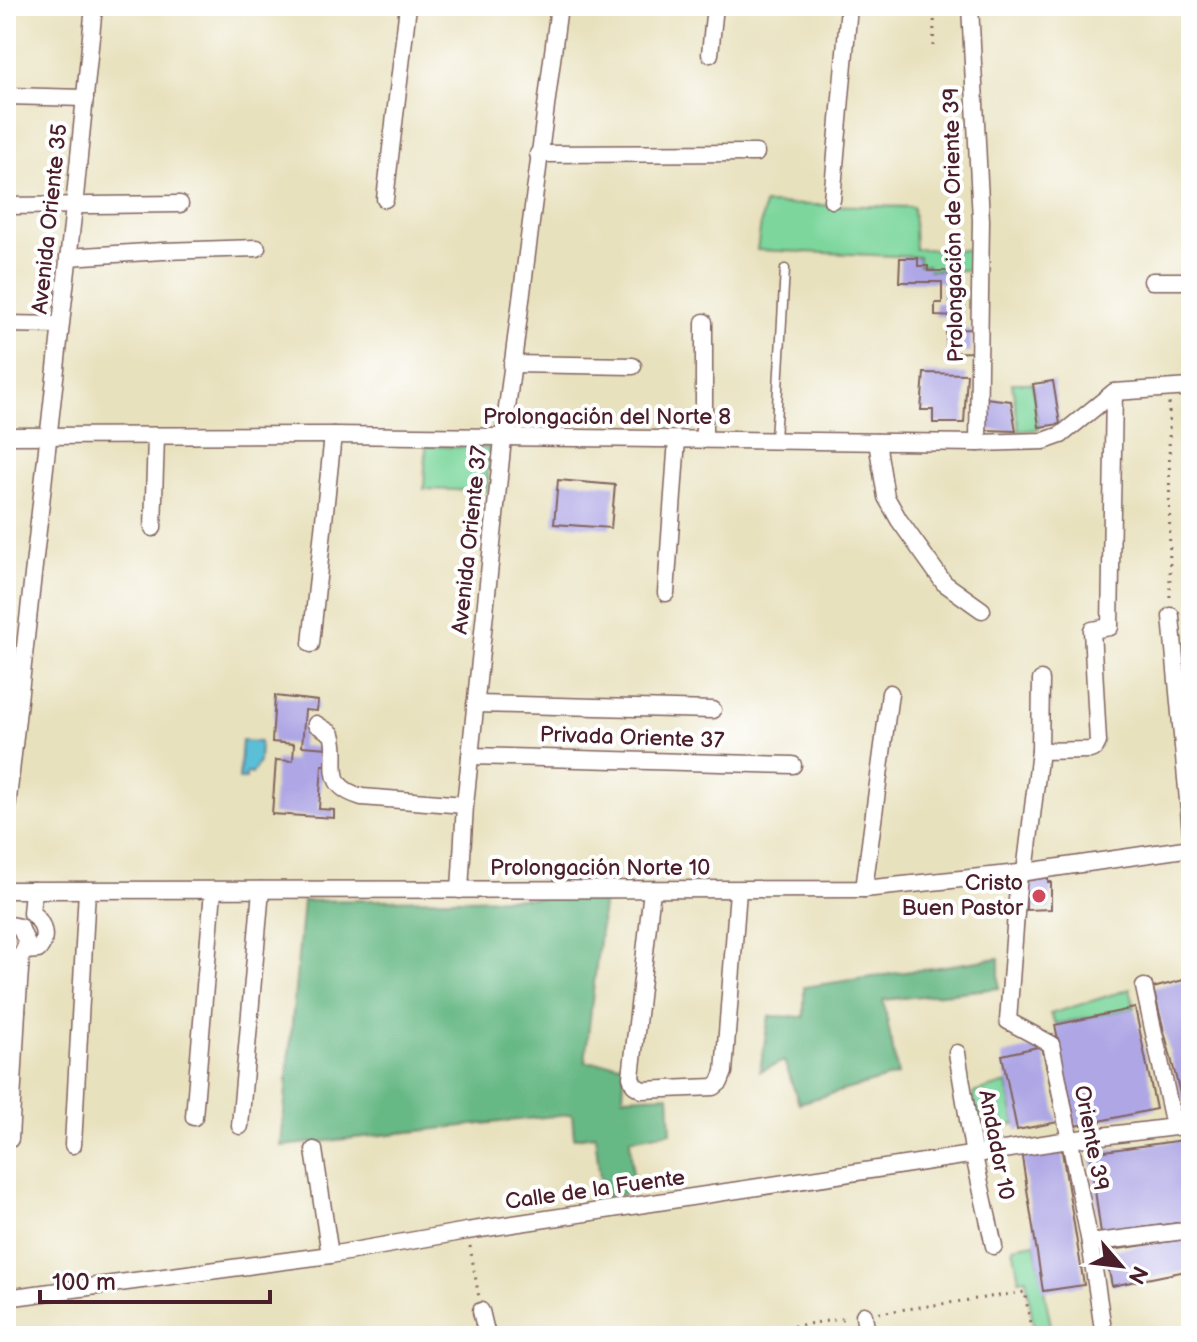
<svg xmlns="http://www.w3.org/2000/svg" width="1197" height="1342" font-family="'Balsamiq Sans',sans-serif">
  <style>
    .green { fill: #7dd79d; stroke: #647b64; stroke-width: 2 }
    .forest { fill: #66b884; stroke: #586c58; stroke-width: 2 }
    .water { fill: #5abfd7; stroke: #526f81; stroke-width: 2 }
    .building { fill: #afa7e5 }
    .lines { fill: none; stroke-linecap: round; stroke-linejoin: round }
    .lane-casing { stroke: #81635e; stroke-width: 11 }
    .street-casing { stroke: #81635e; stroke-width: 19 }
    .path { stroke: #81635e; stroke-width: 3; stroke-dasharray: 2 6; stroke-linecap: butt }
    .lane { stroke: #fff; stroke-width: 8 }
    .street { stroke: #fff; stroke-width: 16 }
    .poi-dot { fill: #d1495b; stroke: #fff; stroke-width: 3 }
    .labels { text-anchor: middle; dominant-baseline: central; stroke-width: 8; stroke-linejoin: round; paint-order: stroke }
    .street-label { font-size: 22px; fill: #4a1f2b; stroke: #fff }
    .poi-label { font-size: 22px; fill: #4a1f2b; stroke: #fff; text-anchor: end }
  </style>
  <rect width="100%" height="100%" fill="#fff"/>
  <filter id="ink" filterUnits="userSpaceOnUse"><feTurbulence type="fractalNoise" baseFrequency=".0125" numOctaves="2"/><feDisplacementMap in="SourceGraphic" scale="16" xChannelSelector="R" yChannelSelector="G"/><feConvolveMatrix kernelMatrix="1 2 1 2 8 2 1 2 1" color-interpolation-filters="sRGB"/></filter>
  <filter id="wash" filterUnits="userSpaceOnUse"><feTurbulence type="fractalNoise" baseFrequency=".006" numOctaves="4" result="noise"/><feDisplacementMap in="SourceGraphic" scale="32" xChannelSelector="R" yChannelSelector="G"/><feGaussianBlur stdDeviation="1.8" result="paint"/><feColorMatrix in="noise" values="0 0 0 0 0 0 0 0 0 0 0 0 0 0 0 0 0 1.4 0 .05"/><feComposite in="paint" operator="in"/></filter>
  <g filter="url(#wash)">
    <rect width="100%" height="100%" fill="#e8e1bd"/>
    <g class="green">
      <path d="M764 204 913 207 915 249 970 250 969 270H928V265H919V257L757 250Z"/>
      <path d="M1012 383H1032L1039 429 1019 431Z"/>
      <path d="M426 446 489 448 487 491 424 489Z"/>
      <path d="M1130 989 1135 1008 1056 1024 1050 1014Z"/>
      <path d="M1007 1083 1015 1124 979 1127 973 1093Z"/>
      <path d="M1035 1243 1053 1336H1035L1026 1278 1019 1279 1013 1247Z"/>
    </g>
    <g class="forest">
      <path d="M604 897 585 1062 625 1064 623 1097 669 1095 671 1132 630 1139 634 1193 602 1197 595 1135 574 1138 572 1114 281 1146 303 901Z"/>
      <path d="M999 958V988L883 1000 898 1075 799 1103 784 1061 760 1071 769 1016 804 1017V987Z"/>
    </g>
    <path class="water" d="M242 741 260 742 259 762 252 774 246 773V779H239Z"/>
    <g id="blocks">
      <g class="building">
        <path d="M900 258H918V266H928V271H957V304H961L960 317 935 316V303H942V282H899Z"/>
        <path d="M971 329V352L947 353 946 330Z"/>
        <path d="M924 373 967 374 964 423H933V410H921Z"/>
        <path d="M1053 381 1060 424 1039 427 1033 384Z"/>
        <path d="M985 398 1011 401 1016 431 985 430Z"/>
        <path d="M558 480 615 485 611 528 554 524Z"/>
        <path d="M275 696 318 701 317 711 305 710 302 746 329 748 327 765H322L319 809 334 810V818L272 814 276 760 293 761 294 744 272 742Z"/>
        <path d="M1048 877V882H1051V909L1026 910V881Z"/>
        <path d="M1191 978V1098L1182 1101 1153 988Z"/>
        <path d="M1135 1008 1156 1109 1076 1126 1055 1025Z"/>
        <path d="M1042 1046 1058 1122 1017 1130 1002 1055Z"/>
        <path d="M1191 1139V1221L1101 1234 1090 1153Z"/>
        <path d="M1061 1145 1084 1285 1043 1291 1021 1151Z"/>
        <path d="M1191 1238V1270L1112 1286 1105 1251Z"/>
      </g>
    </g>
  </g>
  <g filter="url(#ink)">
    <use href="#blocks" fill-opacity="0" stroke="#81635e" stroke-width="2"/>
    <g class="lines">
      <g class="lane-casing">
        <path id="lane" d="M775 440 785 269"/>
      </g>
      <g class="street-casing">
        <g id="street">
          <path d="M970 6 981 220 978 443"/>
          <path d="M710 54 715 6"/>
          <path d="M6 96 85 98"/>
          <path d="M538 154 756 153"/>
          <path d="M385 199 408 6"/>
          <path d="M832 200 849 6"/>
          <path d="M6 206 180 204"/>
          <path d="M68 257 163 251 257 248"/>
          <path d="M1152 281H1191"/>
          <path d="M6 324 60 325"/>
          <path d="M512 364 633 366"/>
          <path d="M6 436 333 435 978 443 1044 441 1061 435 1114 392 1191 387"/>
          <path d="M704 439V322"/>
          <path d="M877 442 886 497 899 520 944 583 982 610"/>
          <path d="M153 528 156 437"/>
          <path d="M666 593 677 439"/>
          <path d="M1171 616 1191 833"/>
          <path d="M311 644 333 435"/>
          <path d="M475 704 713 710"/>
          <path d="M316 724 332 734C341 763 320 785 362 797L465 805"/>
          <path d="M1040 751 1090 750 1095 748 1098 742 1092 630 1110 627 1114 392"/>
          <path d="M470 756 793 765"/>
          <path d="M6 817 74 207 94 6"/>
          <path d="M1025 872 1040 751 1041 680"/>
          <path d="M1019 873 1008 1021 1051 1044 1090 1243 1104 1336"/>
          <path d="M864 889 890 693"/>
          <path d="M6 890 864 889 1019 873 1191 848"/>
          <path d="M460 890 465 805 503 439 559 6"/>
          <path d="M652 890 631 1077 634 1085 642 1090 714 1087 720 1082 724 1072 738 891"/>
          <path d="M6 924 20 927 27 944 21 956 6 961"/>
          <path d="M25 951 38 950C49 938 43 921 31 913L33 890"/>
          <path d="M1144 987 1174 1126"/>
          <path d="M10 1019 17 1011 21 956"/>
          <path d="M957 1053 974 1156 994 1246"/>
          <path d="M194 1117 213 891"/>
          <path d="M240 1126 261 890"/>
          <path d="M6 1139H10L17 1011"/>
          <path d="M73 1145 87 890"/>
          <path d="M314 1150 330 1255"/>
          <path d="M1090 1243 1191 1230"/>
          <path d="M6 1298 330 1255 467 1231 1069 1140 1191 1125"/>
          <path d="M481 1311 487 1336"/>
          <path d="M864 1315 867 1336"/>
        </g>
      </g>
      <g class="path">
        <path d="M933 46 935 6"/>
        <path d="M1169 403 1170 603"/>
        <path d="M470 1246 479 1298"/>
        <path d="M879 1313 1025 1292 1032 1336"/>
        <path d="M730 1336 847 1318"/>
      </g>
      <use href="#lane" class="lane"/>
      <use href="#street" class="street"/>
    </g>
  </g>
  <circle class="poi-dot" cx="1039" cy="896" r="8"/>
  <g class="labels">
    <g class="street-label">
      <text transform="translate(50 219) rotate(-84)">Avenida Oriente 35</text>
      <text transform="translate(954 225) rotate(-91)">Prolongación de Oriente 39</text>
      <text x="607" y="417">Prolongación del Norte 8</text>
      <text transform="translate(470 540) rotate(-84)">Avenida Oriente 37</text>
      <text transform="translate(632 738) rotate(2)">Privada Oriente 37</text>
      <text x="600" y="868">Prolongación Norte 10</text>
      <text transform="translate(1091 1138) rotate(79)">Oriente 39</text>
      <text transform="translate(996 1145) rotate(79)">Andador 10</text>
      <text transform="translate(595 1190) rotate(-8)">Calle de la Fuente</text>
    </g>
    <g class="poi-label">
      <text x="1023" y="883">Cristo<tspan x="1023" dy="25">Buen Pastor</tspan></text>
    </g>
  </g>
  <rect width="1197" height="1342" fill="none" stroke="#fff" stroke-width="32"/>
  <g transform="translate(1121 1266) rotate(118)" stroke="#ffffff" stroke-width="6" paint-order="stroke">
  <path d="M0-6L14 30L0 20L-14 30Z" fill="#4a1f2b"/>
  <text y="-12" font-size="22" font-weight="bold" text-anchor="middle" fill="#4a1f2b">N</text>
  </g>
  <path d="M40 1290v12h230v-12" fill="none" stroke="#4a1f2b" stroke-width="4"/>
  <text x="52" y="1290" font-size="24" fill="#4a1f2b" stroke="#ffffff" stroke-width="6" paint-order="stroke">100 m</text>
</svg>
